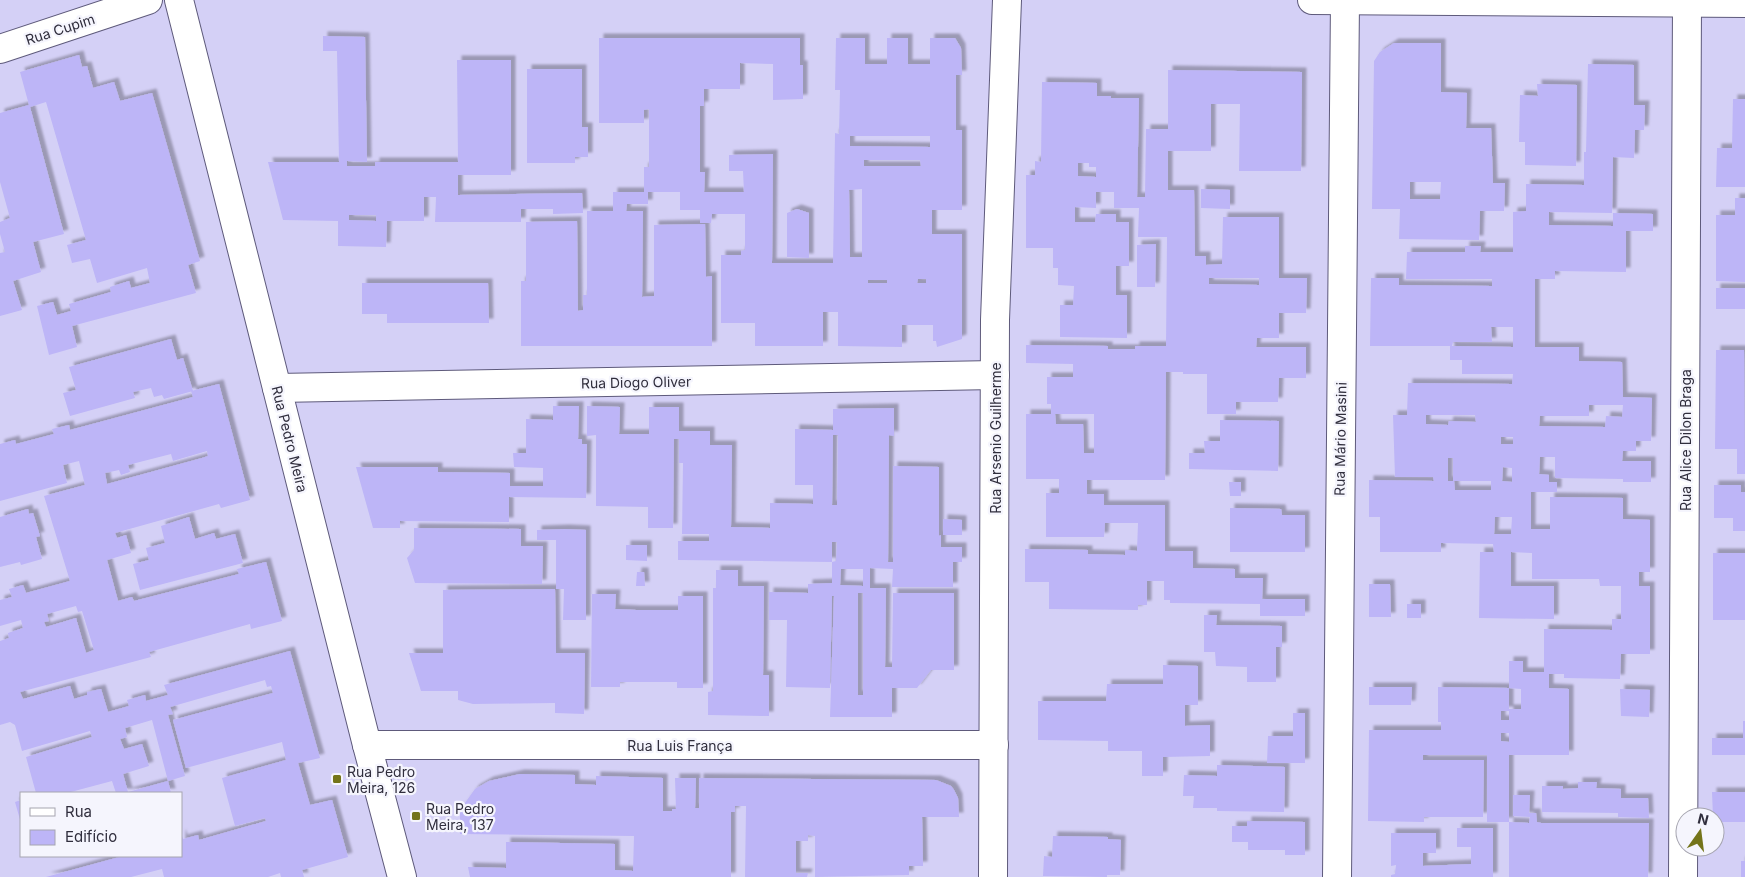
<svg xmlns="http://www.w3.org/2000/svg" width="1745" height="877" font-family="Inter,sans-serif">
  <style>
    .building { fill: #bdb5f7; fill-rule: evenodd; filter: url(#shadow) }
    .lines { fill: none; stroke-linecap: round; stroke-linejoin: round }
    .minor-casing { stroke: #5e5a7b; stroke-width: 30 }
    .minor { stroke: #fff; stroke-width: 28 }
    .poi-dot { fill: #74741a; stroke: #f5f5fd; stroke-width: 2 }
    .labels { text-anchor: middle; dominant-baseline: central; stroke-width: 4.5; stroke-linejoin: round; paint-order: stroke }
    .street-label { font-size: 14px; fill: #302e3d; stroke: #f5f5fd }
    .poi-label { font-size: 14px; fill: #302e3d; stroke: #f5f5fd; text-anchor: start }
  </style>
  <defs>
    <filter id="shadow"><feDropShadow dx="4.5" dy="-4.5" stdDeviation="1" flood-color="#0004"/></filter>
  </defs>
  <rect width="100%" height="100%" fill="#d4d0f6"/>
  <g class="building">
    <path d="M323 36 365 37 367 162 347 161V166H375V162H458L457 60H511V175H458V195L582 193 583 213 553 214V209H521V222H435L436 197H424V221H387L386 247 338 246V221L283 220 268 162H339L337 51H323ZM349 215H376V221L349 220Z"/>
    <path d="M599 38H800V65H803V99L773 100V64L740 63V89H704V106H700V172H705L704 192H744L743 171H729V155L773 154 772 263H833L835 133 839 134 840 90H835L836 38H865V64H887V38H908V64H930V38H955L961 48 962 75H956V130H962V210H932V234H962V339L937 347 936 341H933V325H902V347L838 346V312H823V346H755V323H721V255H741V251L745 250V214H712L711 223H700V210H680V192H648V204H627L626 211H643L642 297 654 296V225L705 224 706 277 712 276V346H521V281H526V222L577 221 578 311 583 310V295H587V211H613V192H644V167H649V109L644 110V123H599ZM850 136H930V147L850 146ZM864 160H920L921 166H864ZM862 189V257H850L849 190ZM918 279H926V283H917ZM868 280H887V283H868Z"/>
    <path d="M1394 43H1441V92L1467 93 1466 128H1491L1493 183H1505L1504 211H1480L1479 240 1399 239 1400 209H1372L1374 61 1380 52ZM1410 182H1441L1440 199H1410Z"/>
    <path d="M79 55 82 67 87 66 93 88 114 82 120 101 152 93 200 261 188 265 196 293 72 326 77 347 49 355 37 306 53 302 57 315 71 311 69 304 111 292 110 287 129 281 131 288 150 283 147 268 97 283 90 259 72 263 67 245 86 240 46 102 30 107 64 234 33 242 41 272 13 281 22 310 0 316V253L5 252 0 234V222L10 218 0 182V113L29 105 20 72Z"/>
    <path d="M1588 64 1634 65V105H1645L1644 130H1635L1634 158 1613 157 1612 213 1549 212V225L1613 226V213L1653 214V231H1626V272L1555 271V279H1535V347H1579V361L1622 362 1623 397 1652 398 1651 441H1636V451H1623L1622 461H1651V482H1623V479L1555 478V457H1540L1539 474 1549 475V482H1557V492H1531V529H1550V497L1623 498V519L1650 520V572H1639V586H1650V654H1621L1620 679 1564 678V674H1549V688L1569 689V755H1509V822H1487V755H1423V760H1484L1483 817H1424V822L1368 821 1369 730H1441V722H1438V687L1509 688V709H1521V689L1509 688V661H1523V672H1544V629L1612 630V619H1621V586H1600L1599 579H1532V553L1511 552V586H1554V619L1479 618 1480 552H1494L1493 544 1441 543V552H1380V517H1369V480L1434 481 1433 477H1395L1393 415H1407L1408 383 1512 384 1513 374H1462V360H1450V346H1370L1371 278H1399V285L1492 286V279H1406L1407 252H1465V246H1481L1480 252H1513V212L1526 211V184L1584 185V152H1586ZM1491 327H1513V347L1452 346 1453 342H1492ZM1589 405H1623L1622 417 1606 416 1605 427 1539 426 1540 416H1589ZM1426 415H1475L1476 422 1449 421 1448 425 1426 424ZM1501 437H1513V444H1501ZM1448 458H1453V481H1448ZM1503 467 1512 468V482L1502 481ZM1454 481H1491V490H1455ZM1495 517H1512L1511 534H1494ZM1501 711H1509V720H1501ZM1501 733H1509V742L1501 741Z"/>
    <path d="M527 69H582V127H588V157H575V163H527Z"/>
    <path d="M1168 70 1302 72 1301 171H1239L1240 104H1211V151H1168V190H1194L1195 256H1206V265L1222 264 1223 217H1279V278H1307L1306 313H1279V338H1257L1256 347H1306V378H1279L1278 402H1236V414H1207V374H1183V372H1166L1165 480H1087V494H1104V505H1165V551H1193V568L1235 569V578H1263L1262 599H1305V616H1260V604L1170 603V600H1164V581H1147V605H1138V610L1049 609V582H1025V549L1088 550V554L1125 555V550L1137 551 1138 523H1105L1104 537H1046V493H1059V479H1026V414H1051V404H1047V377H1073V364L1026 363V345L1108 346V349H1135V346H1166L1167 237H1138L1139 208H1114V192H1096V208L1075 207V222H1095L1096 214H1116V222H1129V266H1116V295H1127V338L1060 337V305H1073L1074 286 1058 285V268H1053V248H1026V175H1035V161L1041 162 1042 82 1097 83V96H1111V98H1139L1137 197H1145L1146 129H1168ZM1078 163H1089V167H1096V177L1078 176ZM1209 278H1259V285L1209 284ZM1055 414H1094V453H1084L1083 424H1056Z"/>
    <path d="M1537 84 1577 85 1576 166 1525 165V142H1519L1520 95 1538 96Z"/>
    <path d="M1733 99H1745V187H1716L1717 148H1732Z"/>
    <path d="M1201 189 1230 190V209L1201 208Z"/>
    <path d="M1735 198H1745V282L1716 281V215H1735Z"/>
    <path d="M797 209 809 213V258L787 257V213Z"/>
    <path d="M1156 244 1155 287H1137V245Z"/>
    <path d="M362 283H488L489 323H387V314H362Z"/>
    <rect x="1716" y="288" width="29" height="21"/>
    <path d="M171 339 177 360 183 358 193 391 164 399 162 395 154 397 151 388 133 392 135 398 70 416 63 393 76 390 69 367Z"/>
    <path d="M1716 350H1744L1745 474H1737V449H1715Z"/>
    <path d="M219 384 250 500 221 508 219 504 115 533 117 538 126 535 131 553 107 560 118 601 132 597 134 601 239 574 237 569 266 562 282 621 251 629 250 624 149 652 151 657 20 692 23 699 70 686 74 699 87 695V692L101 689 108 712 129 706 127 700 145 695 146 701 168 695 164 685 290 651 320 758 298 763 310 805 332 800 348 857 302 870 304 877H281L280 873 268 877H164L162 869 131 877H46L123 856H181V833L183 839 198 835 199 840 266 821 265 818 235 826 222 778 286 760 282 742 186 768 173 720 273 693 271 686 267 687 265 680 170 707 173 714 168 715 185 776 168 781 152 720 125 728 127 737 120 739 124 749 142 744 149 766 123 774 128 792 168 781 171 793H116L112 781 67 793H36L26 757 92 737 90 731 22 751 15 725 10 722 0 725V641L9 638 8 633 23 628 21 620 0 626V600L12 597 9 589 23 585 26 593 70 581 44 496 85 485 79 461 63 465 67 483 0 501V444L15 440 16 444 54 434 52 429 69 425 70 430 193 397 191 391ZM207 451 208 456 202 458 107 484 105 473 119 470 121 475 130 472 128 465 171 454 173 461ZM76 606 78 612 82 611 94 650 86 653 76 618 46 627 44 622 49 621 47 614Z"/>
    <path d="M553 406H579L578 439H582V444H587L586 498 509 497V522L400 521V528H373L356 467H438V472L510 473V486H543V468L514 467 513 453H526V419L553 420Z"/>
    <path d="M587 406 620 407 619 434H649V407H679V431H710V445H732L731 527 770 528V503L813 504V485H795V429L833 430V409L894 408V436L889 435 888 562H893V466L939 467V536L941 535V547H962V562H953V587H892L893 569 870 568V588H886L885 667H892L893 593H954V670H931L917 688H892V717H830L834 596H832L830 688 786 687 787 620H769V592L808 593V584L832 583V562L836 561 837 542H832V562L678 560V541H709V534H682L683 463H679V439H674L673 528H648V507L596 506V435L587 436ZM833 435H838L837 505H832ZM841 569H863V586L840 585ZM858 593H863V695H858Z"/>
    <path d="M1220 420 1279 421 1278 471 1189 469V453H1205L1204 441H1220Z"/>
    <path d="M1229 482H1241V496H1230Z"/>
    <path d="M1714 485H1741V492H1745V531H1733V518H1714Z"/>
    <path d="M1230 508 1281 509 1282 515H1305V552H1230Z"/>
    <path d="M28 509 29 514 33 513 40 536 36 537 42 559 21 565 20 562 0 567V517Z"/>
    <path d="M189 517 195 539 214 533 216 539 235 534 243 563 140 590 133 564 149 560 146 548 165 543 161 526Z"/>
    <path d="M943 519 962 520V535H943Z"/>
    <path d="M414 528 521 529V546H543L542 584 415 583 407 558 414 550Z"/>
    <path d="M565 529 586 530V620H563L564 589H556V540H537V530Z"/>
    <path d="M626 545H647V561L626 560Z"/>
    <rect x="1713" y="553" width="32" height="67"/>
    <path d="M716 570H738V586H764L763 675H769V716L708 715V692L713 691V588H716Z"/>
    <path d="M637 572H644L645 586H636Z"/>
    <path d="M1369 584H1390L1391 617H1369Z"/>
    <path d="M555 589 556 653H585L584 714 555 713V703L473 704 458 700V691H421L409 653H443V590Z"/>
    <path d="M592 594H616L615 609 636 610H678V596H703V688H677V682H620V687H591Z"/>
    <rect x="1407" y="604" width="14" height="14"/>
    <path d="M1204 615H1217L1216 625 1282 626V647H1276V682H1247V667L1216 666 1215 652H1204Z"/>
    <path d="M1163 665 1198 666V705H1185V726L1210 725V756L1163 757V776H1142V751H1108V741L1038 740V701H1106L1107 684H1163Z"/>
    <path d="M1369 687H1412L1411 705H1369Z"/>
    <path d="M1620 689 1650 690 1649 717 1621 716Z"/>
    <path d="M1293 713H1305V763H1267L1268 736H1293Z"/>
    <path d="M1743 721H1745V755H1712V738H1743Z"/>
    <path d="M1217 765 1285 767 1284 812 1217 811V808H1193L1194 796H1183L1184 775 1217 776Z"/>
    <path d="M520 774 575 775V784L596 785V776L663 778V811H672V809H676L675 778H696L695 808H699V778L936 780 951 786 954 790 958 798 959 817H922L923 866H909V875L815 877V836L808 835V841H796V873H808L807 877H745L746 806H735V812H731V877H470L468 867 506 868V842L615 844V870L633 871 634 836 460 834V810L475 789 489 781Z"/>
    <path d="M1578 782H1597L1596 788 1621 789V798H1648L1649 818 1618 817V813L1542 812V786H1563V789L1578 788Z"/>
    <path d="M1712 792H1745V822H1715V817H1713Z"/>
    <path d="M1513 795H1530L1529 813H1536L1537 822 1541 823H1649L1648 877H1509V822L1529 823 1530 817 1513 816Z"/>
    <path d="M21 800V823L15 802Z"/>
    <path d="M1247 821 1305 822V855H1285V850H1248V842H1232V826H1247Z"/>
    <path d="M1457 828H1493V877H1391V875L1395 874 1396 865 1391 866V833H1436V853H1423V866L1471 864V847H1457Z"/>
    <path d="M1053 836 1108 837V839L1121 840 1120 875H1107V877L1043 876 1044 856 1052 857Z"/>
    <rect x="1741" y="861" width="4" height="16"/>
  </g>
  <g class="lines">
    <g class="minor-casing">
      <g id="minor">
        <path d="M179 0 367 745 402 877"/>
        <path d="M1312 0 1745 3"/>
        <path d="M0 49 148 0"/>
        <path d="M277 388 995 375"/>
        <path d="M367 745H994"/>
        <path d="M993 877 995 320 1007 0"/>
        <path d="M1337 877 1345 0"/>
        <path d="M1683 877 1687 3"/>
      </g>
    </g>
    <use href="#minor" class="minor"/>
  </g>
  <g class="poi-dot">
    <rect x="332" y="774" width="10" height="10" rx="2.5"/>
    <rect x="411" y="811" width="10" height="10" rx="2.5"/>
  </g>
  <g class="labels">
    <g class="street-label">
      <text transform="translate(60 29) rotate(-18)">Rua Cupim</text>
      <text transform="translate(636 382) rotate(-1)">Rua Diogo Oliver</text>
      <text transform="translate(995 438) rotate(-90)">Rua Arsenio Guilherme</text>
      <text transform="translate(290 439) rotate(76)">Rua Pedro Meira</text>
      <text transform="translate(1340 439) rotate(-89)">Rua Mário Masini</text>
      <text transform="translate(1685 440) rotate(-90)">Rua Alice Dilon Braga</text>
      <text x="680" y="745">Rua Luis França</text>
    </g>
    <g class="poi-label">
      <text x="347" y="771">Rua Pedro<tspan x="347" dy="16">Meira, 126</tspan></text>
      <text x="426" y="808">Rua Pedro<tspan x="426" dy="16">Meira, 137</tspan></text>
    </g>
  </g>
  <rect x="20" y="792" width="162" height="65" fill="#f5f5fd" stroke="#a6a5b0"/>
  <rect x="30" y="808" width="25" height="8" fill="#ffffff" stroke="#a6a5b0"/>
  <text x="65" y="817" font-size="15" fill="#302e3d">Rua</text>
  <rect x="30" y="830" width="25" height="15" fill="#bdb5f7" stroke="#a6a5b0"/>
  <text x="65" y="842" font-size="15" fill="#302e3d">Edifício</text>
  <g transform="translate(1700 832) rotate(14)"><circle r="24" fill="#f5f5fd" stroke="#a6a5b0"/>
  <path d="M0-4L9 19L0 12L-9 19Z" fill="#74741a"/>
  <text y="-8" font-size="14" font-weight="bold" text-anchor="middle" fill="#302e3d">N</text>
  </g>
</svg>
